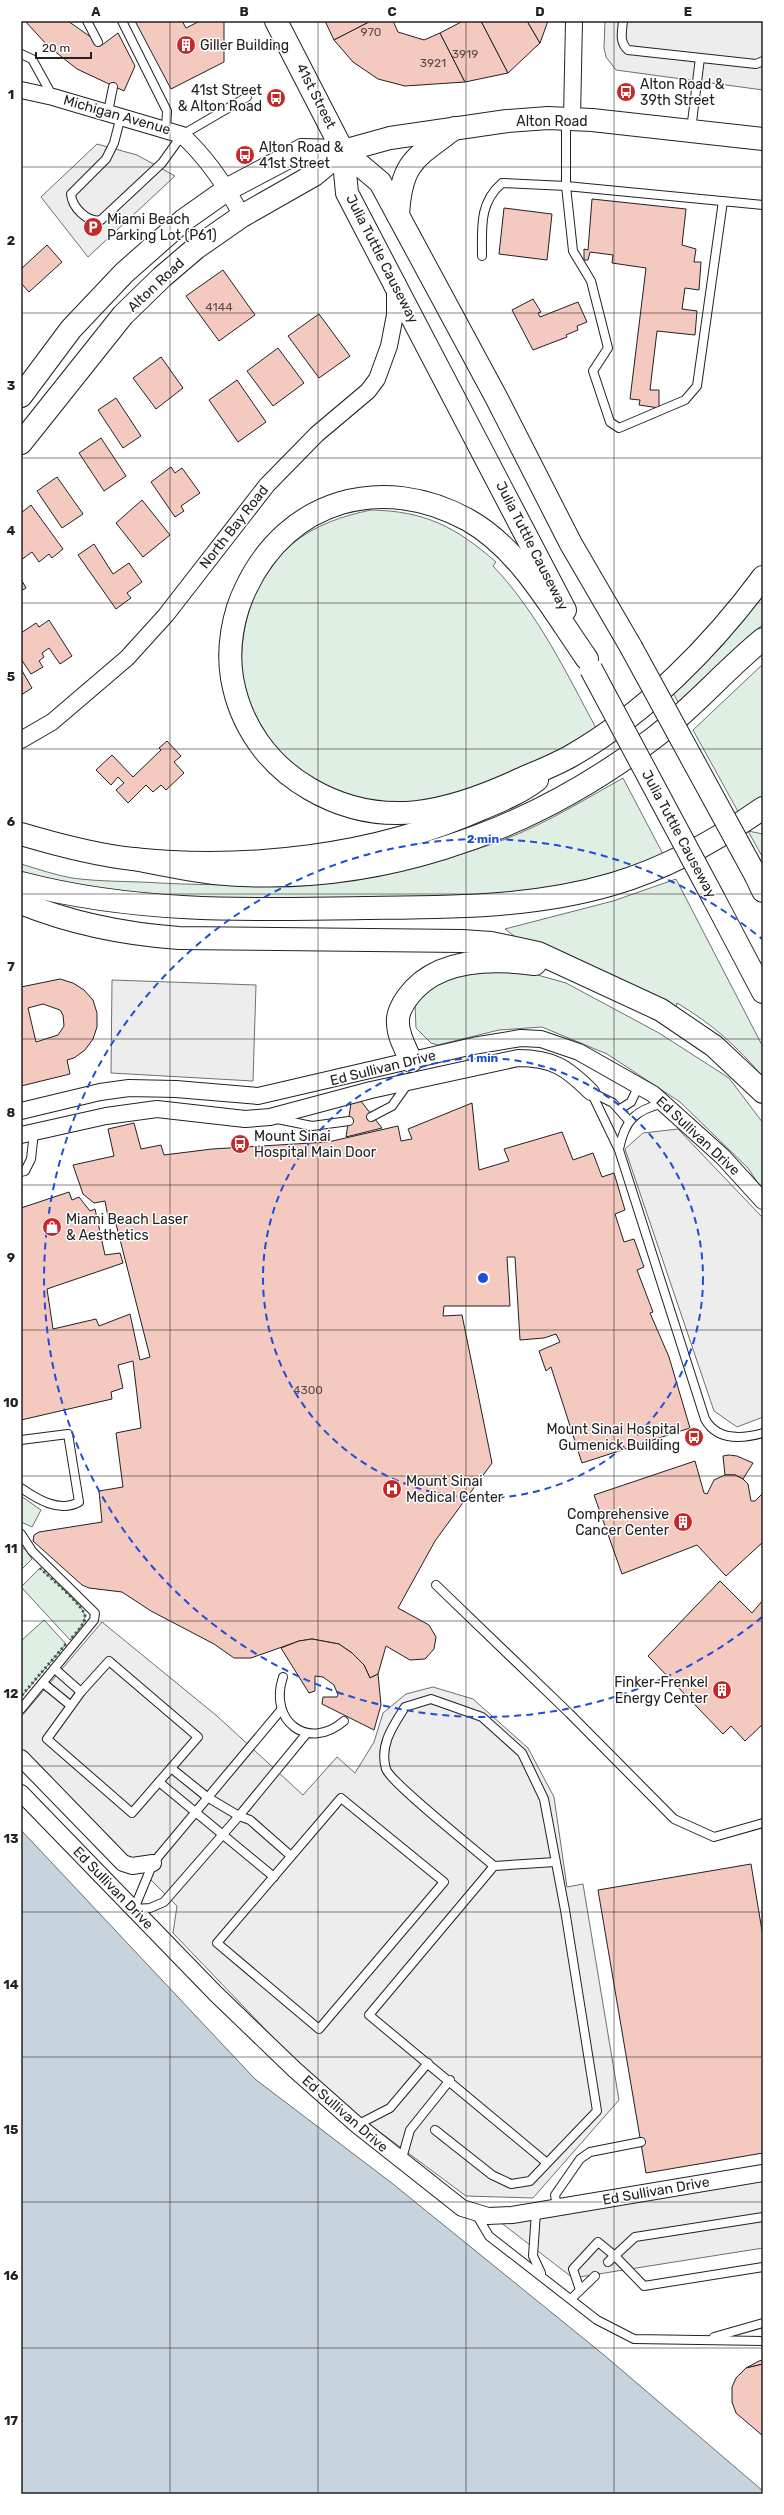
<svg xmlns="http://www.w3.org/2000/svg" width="784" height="2515" font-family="Rubik,sans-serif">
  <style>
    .green { fill: #e0efe3; stroke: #6f6f6f }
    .parking { fill: #ededed; stroke: #6f6f6f }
    .water { fill: #c7d3dd; stroke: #6f6f6f }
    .building { fill: #f3c9c0; stroke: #222; fill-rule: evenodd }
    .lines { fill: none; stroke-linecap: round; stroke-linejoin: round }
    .lane-casing { stroke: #222; stroke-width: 10 }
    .street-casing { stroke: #222; stroke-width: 18 }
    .primary-casing { stroke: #222; stroke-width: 24 }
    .highway-casing { stroke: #222; stroke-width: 24 }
    .lane { stroke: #fff; stroke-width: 8 }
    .street { stroke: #fff; stroke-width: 16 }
    .primary { stroke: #fff; stroke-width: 22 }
    .highway { stroke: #fff; stroke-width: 22 }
    .highway-bridge-casing { stroke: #222; stroke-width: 24; stroke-linecap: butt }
    .highway-bridge { stroke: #fff; stroke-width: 22 }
    .hedge { stroke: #2f5e38; stroke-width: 3; stroke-dasharray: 2 3; stroke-linecap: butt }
    .grid { fill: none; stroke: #222; stroke-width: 1; stroke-opacity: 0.55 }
    .ring { fill: none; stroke: #1d4ed8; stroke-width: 2; stroke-dasharray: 7 5 }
    .labels { text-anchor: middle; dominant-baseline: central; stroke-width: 3; stroke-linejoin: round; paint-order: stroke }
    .number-label { font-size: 12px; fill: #564c4a }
    .poi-label { font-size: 14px; fill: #222; stroke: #fff; text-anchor: start }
    .street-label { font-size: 14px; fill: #222; stroke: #fff }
    .centre { fill: #1d4ed8; stroke: #fff; stroke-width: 2 }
    .ring-label { font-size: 12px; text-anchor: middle; font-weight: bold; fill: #1d4ed8; stroke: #fff; stroke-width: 3; stroke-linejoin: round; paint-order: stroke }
    .neatline { fill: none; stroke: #222; stroke-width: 1.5 }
    .grid-label { font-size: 13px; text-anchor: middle; font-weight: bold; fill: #222 }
  </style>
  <rect width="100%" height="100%" fill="#fff"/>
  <g class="green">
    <path d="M371 510C425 511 456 527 496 562L493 566C537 612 566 672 596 728 540 762 480 795 415 802 393 805 372 801 352 796 315 786 283 762 262 730 224 675 242 586 292 544 315 525 342 516 371 510Z"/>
    <path d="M763 596V624L678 702 673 693 720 648Z"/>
    <path d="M763 664V803L741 817 693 730Z"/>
    <path d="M623 778 664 856 548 893 211 905 21 878V864C38 869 55 875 72 878 101 882 131 881 160 883 275 889 394 881 503 840 545 824 584 800 623 778Z"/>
    <path d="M748 831 763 834V858Z"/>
    <path d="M676 879 763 1047V1077C738 1047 711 1023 677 1003L676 1008 522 942 505 929 613 901Z"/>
    <path d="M484 968 527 972 566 983 659 1033 729 1078 763 1123V1191L748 1168 680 1102 607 1054 542 1027 499 1030 438 1045 431 1043 416 1028 415 1005C437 976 450 974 484 968Z"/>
    <path d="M21 1496 41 1510 32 1527 21 1522Z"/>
    <path d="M21 1547 26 1550 32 1559 21 1570Z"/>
    <path d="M40 1568C49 1577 86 1607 85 1617 85 1624 75 1634 70 1640L21 1587Z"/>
    <path d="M44 1620 66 1644 21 1697V1641Z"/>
  </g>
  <g class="parking">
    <path d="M605 21H763V90L616 70 606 57 604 48Z"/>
    <path d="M97 144 137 155 175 176 88 257 41 197Z"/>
    <path d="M112 980 256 985 253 1081 111 1073Z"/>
    <path d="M678 1129 763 1218V1417L737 1427 714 1411 625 1149 643 1133Z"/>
    <path d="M102 1622 217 1716 303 1795 337 1757 355 1773 374 1742 383 1713 406 1694 433 1687 473 1699 528 1748 554 1797 567 1887 583 1884 619 2100 533 2198 466 2196 365 2121 290 2055 173 1933 177 1906 21 1750V1717Z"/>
    <path d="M763 2177V2248L573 2278 500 2222Z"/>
  </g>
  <path class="water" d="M21 1830 255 2079 393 2184 604 2355 763 2491V2494H21Z"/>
  <g class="building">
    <path d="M25 21H68L102 45 118 33 135 66 124 91 77 69 48 46Z"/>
    <path d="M135 21H182L186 28 200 21H224V62L171 89Z"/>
    <path d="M325 21H371L334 40Z"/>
    <path d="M371 21H393L398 32 424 40 440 33 465 82 405 86 378 79 353 62 334 40Z"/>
    <path d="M463 21H481L508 73 465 82 440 33Z"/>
    <path d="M481 21H527L540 43 508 73Z"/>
    <path d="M527 21H548L540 43Z"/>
    <path d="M592 199 686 209 682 245 696 249 694 262H701L699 290 685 288 682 309 697 311 695 335 657 331 650 390H659V408L639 405 640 400 630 399 646 268 612 263 613 255 590 252 588 260H584V249L588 250Z"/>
    <path d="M504 208 552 214 547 260 499 254Z"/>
    <path d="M47 245 62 262 29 292 21 283V269Z"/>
    <path d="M223 270 255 315 219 341 186 296Z"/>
    <path d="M533 299 541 312 538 313 540 317 578 302 587 322 577 326 578 330 566 335 567 337 533 350 512 310Z"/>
    <path d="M319 314 350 356 319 378 288 336Z"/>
    <path d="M278 348 304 383 273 406 247 371Z"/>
    <path d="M161 357 183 388 156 409 133 378Z"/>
    <path d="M237 380 266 422 238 442 209 400Z"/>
    <path d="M116 398 141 436 123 448 98 410Z"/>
    <path d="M101 438 126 476 104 491 79 453Z"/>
    <path d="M171 467 175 473 182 468 200 493 181 506 184 511 175 517 151 482Z"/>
    <path d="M57 477 83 514 62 528 37 491Z"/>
    <path d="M142 500 170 535 143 557 116 523Z"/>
    <path d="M31 505 63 549 52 558 49 554 39 562 32 552 21 560V513Z"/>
    <path d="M94 544 113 574 129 563 142 582 127 593 131 598 116 609 78 555Z"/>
    <path d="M21 579 26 588 21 591Z"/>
    <path d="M49 620 72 656 60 664 49 648 42 653 44 657 39 661 43 667 31 674 21 659V633L36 623 39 627Z"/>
    <path d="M21 669 32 688 21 695Z"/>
    <path d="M167 741 181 756 174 762 184 773 166 790 161 785 153 792 146 785 128 803 116 790 124 783 118 777 111 785 96 770 112 755 133 777 161 750 159 748Z"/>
    <path d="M60 979 73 983 84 990 93 1000 97 1013V1027L93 1039 85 1050 74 1058 67 1060 70 1074 21 1086V987ZM43 1004 60 1010 63 1015 64 1026 58 1035 36 1042 28 1008Z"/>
    <path d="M360 1100 382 1128 346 1137 351 1103Z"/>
    <path d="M472 1103 479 1170 509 1161 504 1149 562 1132 573 1160 593 1153 602 1177 614 1173 625 1210 615 1214 624 1242 634 1239 644 1267 637 1270 653 1312 650 1313 669 1357 690 1428 582 1463 551 1367 546 1371 539 1351 560 1342 556 1334 544 1338 520 1340 515 1257H507L510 1306H444L443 1316 462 1315 492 1463 435 1541 398 1608 429 1625 436 1637 434 1649 425 1659 410 1660 386 1646 378 1674 370 1678 364 1665 352 1653 339 1644 312 1639 299 1641 251 1658H234L214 1644 151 1611 122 1592 89 1588 82 1585 33 1541 34 1535 39 1532 102 1522 99 1491 123 1487 116 1433 141 1428 133 1361 118 1365 123 1388 111 1392 112 1399 21 1420V1208L69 1192 72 1200 79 1197 90 1211 95 1209 105 1255 120 1253 123 1263 47 1289 53 1329 96 1319 99 1326 130 1314 140 1360 150 1357 114 1216 108 1217 105 1201 94 1203 83 1194 73 1165 114 1156 108 1129 134 1123 141 1149 161 1145 164 1155 212 1149 328 1142 398 1126 401 1141 412 1139 408 1129Z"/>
    <path d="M729 1455 737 1456 753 1463 743 1479 735 1475H725L723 1456Z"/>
    <path d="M695 1461 704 1493 707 1494 714 1480 725 1475H735L743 1479 748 1484 751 1501H755L763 1493V1542L726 1576 697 1545 622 1574 594 1495Z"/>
    <path d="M720 1581 752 1613 763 1600V1724L745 1741 731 1726 723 1734 648 1656Z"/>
    <path d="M312 1639 339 1644 352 1653 364 1665 370 1678 378 1674 381 1705 374 1730 322 1704 323 1697H337L338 1695 334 1685 323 1677 315 1676V1691L309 1693 281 1648 299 1641Z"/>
    <path d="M751 1864 763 1937V2153L646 2173 598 1890Z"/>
    <path d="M763 2360V2364L746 2368 759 2361Z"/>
    <path d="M763 2364V2436L736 2413 732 2402V2387L736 2378 746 2368Z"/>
  </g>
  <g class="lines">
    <g class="lane-casing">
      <g id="lane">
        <path d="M87 21 98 42"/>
        <path d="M122 21 167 111 166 129"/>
        <path d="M623 21C622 32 619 42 628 50L756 64 763 61"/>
        <path d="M21 54 32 59 53 97"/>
        <path d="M108 112 113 87"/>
        <path d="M121 116 114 143 106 159 71 194C72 207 87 223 101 220L162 163 182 135 247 97"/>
        <path d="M691 130 700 58"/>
        <path d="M723 201 697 386 685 400 619 428 610 422 593 371 608 348 591 281 573 251 566 186 763 205"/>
        <path d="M482 256C482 227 479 203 502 183L566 186V120"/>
        <path d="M591 1092 619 1150 705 1419C717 1441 742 1439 763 1433"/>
        <path d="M591 1092 613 1103 629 1121"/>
        <path d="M620 1109 631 1102 639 1085"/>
        <path d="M371 1117 392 1106 409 1082"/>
        <path d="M277 1119 312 1126 349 1121"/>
        <path d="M619 1149C625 1120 635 1110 664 1103"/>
        <path d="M21 1172 25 1171 31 1159 34 1132"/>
        <path d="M21 1440 68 1434 79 1502C59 1513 37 1499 21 1488"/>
        <path d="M21 1534 32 1551 95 1613 94 1620 21 1709"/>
        <path d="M436 1585 569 1713 674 1819 714 1837 763 1823"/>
        <path d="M109 1661 198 1737 132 1813 47 1739 81 1692Z"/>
        <path d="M55 1669 81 1692"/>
        <path d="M283 1677C268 1721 308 1752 344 1721"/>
        <path d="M43 1683 70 1705"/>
        <path d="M281 1710 153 1863 134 1909 150 1908 164 1902 239 1816 307 1733"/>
        <path d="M171 1768 207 1797 239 1816 250 1820 291 1856"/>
        <path d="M159 1782 274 1877"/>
        <path d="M341 1798 444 1882 319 2029 217 1943Z"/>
        <path d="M494 1866 555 1862"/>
        <path d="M357 2125 390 2108 428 2063"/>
        <path d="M435 2130 492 2175 511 2184 530 2181 597 2111 565 1910 544 1799 522 1753 482 1717 431 1699 405 1707C393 1726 379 1745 386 1769 390 1782 478 1852 494 1866L369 2015 547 2163"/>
        <path d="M401 2162 410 2130 450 2080"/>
        <path d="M557 2208 555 2195 580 2159 590 2152 641 2142"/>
        <path d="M536 2212 533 2256 541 2273"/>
        <path d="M476 2214 489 2236 597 2320 634 2339 763 2341"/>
        <path d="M608 2262 635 2237 763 2217"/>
        <path d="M580 2290 573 2269 598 2242 615 2256 644 2286 763 2267"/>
        <path d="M571 2299 595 2276"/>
        <path d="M714 2337 763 2323"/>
      </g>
    </g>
    <g class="street-casing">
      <g id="street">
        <path d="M21 90 53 97 182 135C207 158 226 186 242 216"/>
        <path d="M572 118 574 21"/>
        <path d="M21 740 52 722 127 658 166 615 267 485 317 434 368 391 377 379 389 346 395 315V288"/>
        <path d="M21 1111 100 1092 129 1088 176 1089 258 1096 473 1046 521 1038 541 1039 579 1052 653 1094 723 1157 763 1201"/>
        <path d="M21 1135 106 1116 157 1109 245 1119 270 1117 371 1090 518 1058C553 1058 567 1068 591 1092"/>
        <path d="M21 1758 123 1863 132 1866 153 1863"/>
        <path d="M21 1793 216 1994 295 2070 357 2125 462 2208 488 2216 512 2215 763 2173"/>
      </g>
    </g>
    <g class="primary-casing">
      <g id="primary">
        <path d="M276 21 343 151 347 193 395 285"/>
        <path d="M21 396 71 329 124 273 184 220 228 189 302 150 343 151 390 138 507 121 548 118 592 120 763 139"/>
        <path d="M21 443 123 315 162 277 196 248 242 216 314 175 343 151"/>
        <path d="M21 834C58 845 95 855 133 859 247 871 376 856 481 809 500 801 520 793 537 780"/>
        <path d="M21 883C135 913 249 910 365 908 449 907 532 908 613 884 667 868 717 840 763 808"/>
      </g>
    </g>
    <g class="highway-casing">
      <g id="highway">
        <path d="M343 151 380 182 496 397 571 544 631 647"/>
        <path d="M398 215C401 162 415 158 455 128"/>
        <path d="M395 285 565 610"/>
        <path d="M587 659C553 611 520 549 468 520 383 473 288 499 246 588 233 614 227 648 232 678 240 725 268 765 310 789 382 831 450 812 521 779 537 772 555 765 571 756 646 713 712 646 763 577"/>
        <path d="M134 859C160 864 187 870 214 873 372 888 525 835 651 740 691 710 724 671 763 639"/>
        <path d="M756 876 763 891"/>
        <path d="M714 899 763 992"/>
        <path d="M21 903C73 924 123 934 179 938L462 941 491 943 538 953 661 1010 714 1046 763 1092"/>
        <path d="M411 1061C406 1049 398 1036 398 1023 397 1014 402 1005 407 998 435 958 491 958 535 964"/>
      </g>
    </g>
    <use href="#lane" class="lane"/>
    <use href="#street" class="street"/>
    <use href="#primary" class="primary"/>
    <use href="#highway" class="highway"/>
    <g class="highway-bridge-casing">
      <g id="highway-bridge">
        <path d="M631 647 756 876"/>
        <path d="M591 669 714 899"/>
      </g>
    </g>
    <use href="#highway-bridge" class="highway-bridge"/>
    <g class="hedge">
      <path d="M40 1568C49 1577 86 1607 85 1617 85 1624 75 1634 70 1640"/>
      <path d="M22 1695 66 1644"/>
    </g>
  </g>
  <path class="grid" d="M170 21V2494M318 21V2494M466 21V2494M614 21V2494M21 167H763M21 313H763M21 458H763M21 603H763M21 749H763M21 894H763M21 1039H763M21 1185H763M21 1330H763M21 1476H763M21 1621H763M21 1766H763M21 1912H763M21 2057H763M21 2202H763M21 2348H763"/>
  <g class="ring">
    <circle cx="483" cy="1278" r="220"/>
    <path d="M762 1617A439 439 0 1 1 762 939"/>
  </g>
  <defs>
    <g id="building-disc" transform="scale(1)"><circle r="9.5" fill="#c62828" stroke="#fff"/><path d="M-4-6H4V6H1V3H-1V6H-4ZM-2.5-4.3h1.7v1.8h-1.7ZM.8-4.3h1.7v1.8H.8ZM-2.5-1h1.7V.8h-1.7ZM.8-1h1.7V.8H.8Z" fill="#fff"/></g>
    <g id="bus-disc" transform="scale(1)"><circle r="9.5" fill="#c62828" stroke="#fff"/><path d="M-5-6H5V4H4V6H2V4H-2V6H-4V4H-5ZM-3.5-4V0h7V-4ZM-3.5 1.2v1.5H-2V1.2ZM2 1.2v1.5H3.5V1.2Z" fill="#fff"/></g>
    <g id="parking-disc" transform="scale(1)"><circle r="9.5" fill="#c62828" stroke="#fff"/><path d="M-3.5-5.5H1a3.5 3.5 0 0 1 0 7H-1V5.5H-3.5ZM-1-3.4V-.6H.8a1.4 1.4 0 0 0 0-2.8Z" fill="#fff"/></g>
    <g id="shop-disc" transform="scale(1)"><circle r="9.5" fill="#c62828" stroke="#fff"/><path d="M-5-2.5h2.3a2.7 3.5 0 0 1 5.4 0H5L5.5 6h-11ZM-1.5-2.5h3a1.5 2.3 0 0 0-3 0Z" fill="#fff"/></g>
    <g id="hospital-disc" transform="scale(1)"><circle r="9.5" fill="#c62828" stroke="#fff"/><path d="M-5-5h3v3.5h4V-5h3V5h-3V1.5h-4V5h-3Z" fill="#fff"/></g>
  </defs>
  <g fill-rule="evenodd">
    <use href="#building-disc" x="186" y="45"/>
    <use href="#bus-disc" x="626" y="92"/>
    <use href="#bus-disc" x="276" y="98"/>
    <use href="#bus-disc" x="245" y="155"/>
    <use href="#parking-disc" x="93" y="227"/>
    <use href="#bus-disc" x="240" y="1144"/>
    <use href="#shop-disc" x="52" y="1227"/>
    <use href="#bus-disc" x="694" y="1437"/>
    <use href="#hospital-disc" x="392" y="1489"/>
    <use href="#building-disc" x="683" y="1522"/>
    <use href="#building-disc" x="722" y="1690"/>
  </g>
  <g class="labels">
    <g class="number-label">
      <text x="371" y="32">970</text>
      <text x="465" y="54">3919</text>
      <text x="433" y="63">3921</text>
      <text x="219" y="307">4144</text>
      <text x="308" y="1390">4300</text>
    </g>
    <g class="poi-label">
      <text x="200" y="45">Giller Building</text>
      <text x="640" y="84">Alton Road &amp;<tspan x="640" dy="16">39th Street</tspan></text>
      <text x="262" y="90" text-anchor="end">41st Street<tspan x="262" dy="16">&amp; Alton Road</tspan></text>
      <text x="259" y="147">Alton Road &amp;<tspan x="259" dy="16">41st Street</tspan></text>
      <text x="107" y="219">Miami Beach<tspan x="107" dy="16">Parking Lot (P61)</tspan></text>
      <text x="254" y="1136">Mount Sinai<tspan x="254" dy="16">Hospital Main Door</tspan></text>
      <text x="66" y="1219">Miami Beach Laser<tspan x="66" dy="16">&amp; Aesthetics</tspan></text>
      <text x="680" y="1429" text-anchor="end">Mount Sinai Hospital<tspan x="680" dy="16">Gumenick Building</tspan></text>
      <text x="406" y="1481">Mount Sinai<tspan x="406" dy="16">Medical Center</tspan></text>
      <text x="669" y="1514" text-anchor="end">Comprehensive<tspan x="669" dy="16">Cancer Center</tspan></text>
      <text x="708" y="1682" text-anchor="end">Finker-Frenkel<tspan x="708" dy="16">Energy Center</tspan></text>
    </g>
    <g class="street-label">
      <text transform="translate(316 96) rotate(63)">41st Street</text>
      <text transform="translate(117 115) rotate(16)">Michigan Avenue</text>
      <text x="552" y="121">Alton Road</text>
      <text transform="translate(382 259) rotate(63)">Julia Tuttle Causeway</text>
      <text transform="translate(156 285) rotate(-43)">Alton Road</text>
      <text transform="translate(234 527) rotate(-52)">North Bay Road</text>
      <text transform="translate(532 546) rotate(63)">Julia Tuttle Causeway</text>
      <text transform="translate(679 834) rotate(62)">Julia Tuttle Causeway</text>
      <text transform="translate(383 1068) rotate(-14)">Ed Sullivan Drive</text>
      <text transform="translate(698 1136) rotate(43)">Ed Sullivan Drive</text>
      <text transform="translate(113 1888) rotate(46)">Ed Sullivan Drive</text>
      <text transform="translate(345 2114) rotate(41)">Ed Sullivan Drive</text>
      <text transform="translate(656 2191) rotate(-10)">Ed Sullivan Drive</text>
    </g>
  </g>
  <circle cx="483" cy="1278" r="6" class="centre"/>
  <g class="ring-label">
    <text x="483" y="843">2 min</text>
    <text x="483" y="1062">1 min</text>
  </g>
  <rect width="784" height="2515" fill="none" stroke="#ffffff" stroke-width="44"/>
  <path d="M36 52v6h55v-6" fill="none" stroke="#222222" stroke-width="2"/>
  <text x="42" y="52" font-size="12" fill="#222222" stroke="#ffffff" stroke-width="3" paint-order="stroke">20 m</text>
  <rect x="22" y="22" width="740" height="2471" class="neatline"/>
  <g class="grid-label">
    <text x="96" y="16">A</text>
    <text x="244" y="16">B</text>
    <text x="392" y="16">C</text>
    <text x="540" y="16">D</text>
    <text x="688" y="16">E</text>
    <text x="11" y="99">1</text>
    <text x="11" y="245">2</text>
    <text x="11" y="390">3</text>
    <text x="11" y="535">4</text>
    <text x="11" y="681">5</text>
    <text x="11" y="826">6</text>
    <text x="11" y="971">7</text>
    <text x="11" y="1117">8</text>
    <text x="11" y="1262">9</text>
    <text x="11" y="1407">10</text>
    <text x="11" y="1553">11</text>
    <text x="11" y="1698">12</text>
    <text x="11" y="1843">13</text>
    <text x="11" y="1989">14</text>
    <text x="11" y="2134">15</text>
    <text x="11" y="2280">16</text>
    <text x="11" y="2425">17</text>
  </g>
</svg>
